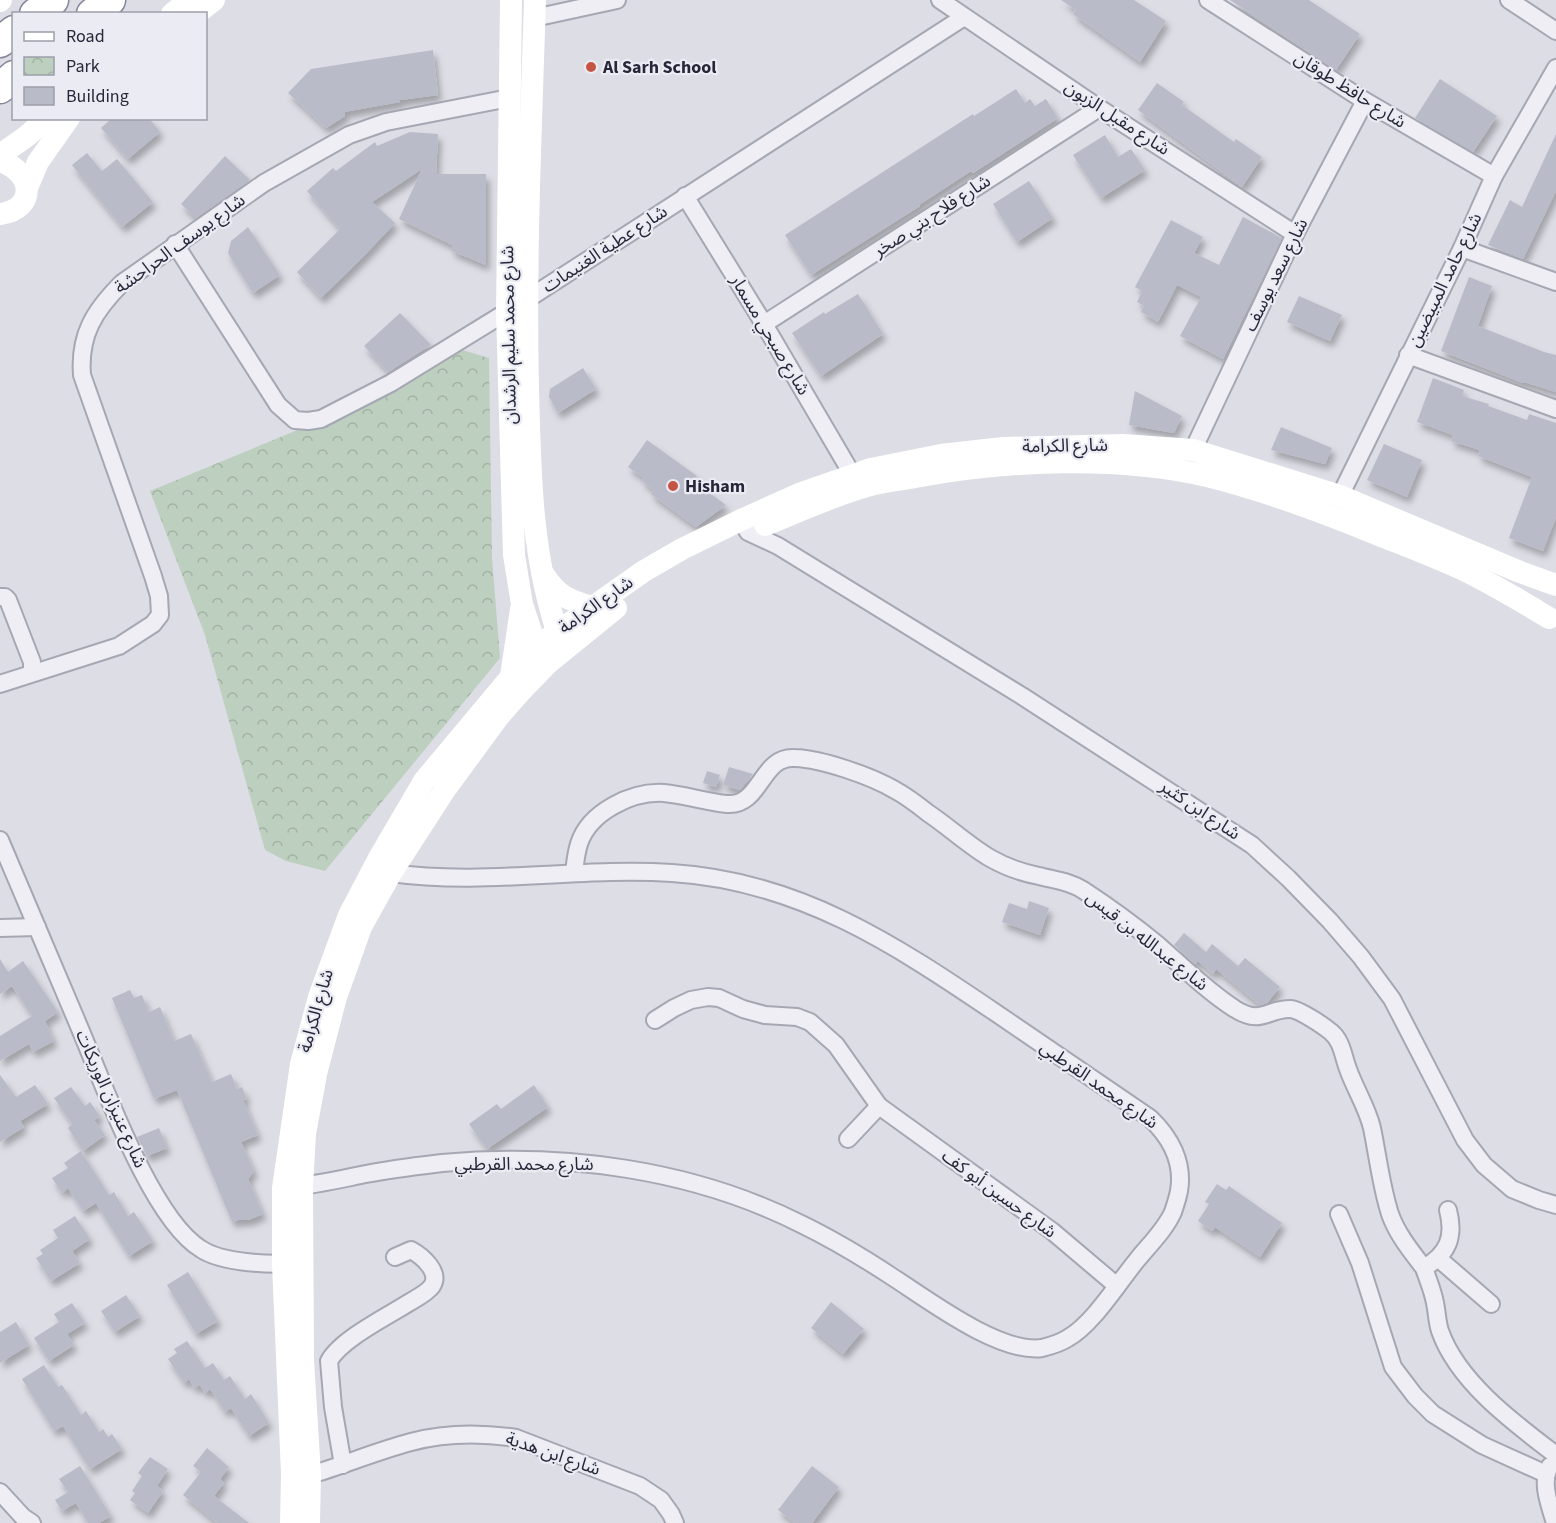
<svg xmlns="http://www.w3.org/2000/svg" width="1556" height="1523" font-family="'Source Sans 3','Noto Sans Arabic',sans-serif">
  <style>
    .park { fill: url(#park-crowns) }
    .building { fill: #b9bbc8; filter: url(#shadow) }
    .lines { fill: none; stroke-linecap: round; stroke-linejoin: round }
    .street-casing { stroke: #a5a7b2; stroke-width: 20 }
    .highway-casing { stroke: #84879b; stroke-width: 33 }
    .street { stroke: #eeeef4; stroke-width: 16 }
    .secondary { stroke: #fff; stroke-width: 22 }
    .highway { stroke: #fff; stroke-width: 30 }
    .poi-dot { fill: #c65445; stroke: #ebecf3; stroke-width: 2 }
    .labels { text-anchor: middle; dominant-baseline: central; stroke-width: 4.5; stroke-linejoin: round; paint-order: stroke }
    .poi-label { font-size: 18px; font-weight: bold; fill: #26283a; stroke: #ebecf3; text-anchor: start }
    .street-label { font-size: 18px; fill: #26283a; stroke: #ebecf3 }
  </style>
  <defs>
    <pattern id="park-crowns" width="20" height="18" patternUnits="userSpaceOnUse" patternTransform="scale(1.5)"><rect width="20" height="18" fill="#bdcfbe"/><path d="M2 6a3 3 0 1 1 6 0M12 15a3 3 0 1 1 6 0" fill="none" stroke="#a2b2a4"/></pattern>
    <filter id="shadow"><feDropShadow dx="3.5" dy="6" stdDeviation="3" flood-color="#0004"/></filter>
  </defs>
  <rect width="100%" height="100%" fill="#dcdde5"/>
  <path class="park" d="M459 349 489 358 492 558 500 658 325 871 286 861 265 850 205 635 150 491 341 412Z"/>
  <g class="building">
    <path d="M1061 0H1134L1166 21 1140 62 1073 14 1076 10Z"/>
    <path d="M1230 0H1309L1360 34 1336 70Z"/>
    <path d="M433 50 438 95 400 100V102L344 112 345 116 326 128 288 93 311 69Z"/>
    <path d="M1440 79 1497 116 1473 152 1415 118Z"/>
    <path d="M1157 83 1184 102 1182 105 1234 142 1236 139 1262 157 1242 187 1138 110Z"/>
    <path d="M1016 89 1025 103 1030 99 1035 106 1046 99 1058 118 973 173 971 171 919 205 920 206 811 275 785 235 973 114 974 116Z"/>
    <path d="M112 118H149L160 132 128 159 101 128Z"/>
    <path d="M410 132 438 134 436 174H486V265L452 251V245L399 219 422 169 372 202 395 223 364 256 321 298 297 272 340 229 307 191 333 168 336 171 375 142 377 146Z"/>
    <path d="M1556 134V191L1523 259 1488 245 1510 200 1522 207Z"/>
    <path d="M1105 135 1118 157 1131 149 1145 170 1101 198 1073 155Z"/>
    <path d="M87 153 102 171 117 159 153 202 122 227 72 165Z"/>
    <path d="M225 156 250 180 196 218 181 204Z"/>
    <path d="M1029 181 1053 218 1017 242 993 204Z"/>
    <path d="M1243 217 1282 238 1223 359 1180 336 1201 297 1177 285 1158 322 1141 312 1144 306 1137 302 1142 291 1135 287 1171 220 1203 237 1194 253 1219 265Z"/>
    <path d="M248 227 280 275 253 293 228 253 231 241Z"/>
    <path d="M1469 277 1492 286 1478 326 1544 352 1556 355V392L1524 382 1523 383 1441 351Z"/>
    <path d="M858 294 883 334 821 376 792 333 824 312 825 314Z"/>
    <path d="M1299 296 1342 315 1330 341 1287 322Z"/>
    <path d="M400 313 431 345 388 372 364 346Z"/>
    <path d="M583 368 596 389 558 413 549 397 550 389Z"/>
    <path d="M1433 378 1464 390 1462 396 1489 404 1488 406 1527 420 1529 414 1556 423V517L1543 551 1509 538 1532 477 1478 456 1480 450 1451 441 1453 435 1417 422Z"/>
    <path d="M1135 391 1182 416 1174 433 1129 425Z"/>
    <path d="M1281 427 1332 448 1325 464 1271 450Z"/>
    <path d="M647 440 697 476 693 481 726 505 696 527 651 494 653 490 642 481 644 478 628 467Z"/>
    <path d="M1384 444 1422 460 1407 497 1367 480Z"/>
    <path d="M729 767 753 774 740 790 723 785Z"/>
    <path d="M707 771 720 775 716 787 703 783Z"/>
    <path d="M1029 901 1049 908 1040 935 1002 922 1009 903 1027 909Z"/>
    <path d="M1184 933 1206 952 1212 944 1238 966 1245 958 1280 987 1267 1003 1260 1005 1216 969 1213 974 1198 961 1195 964 1174 945Z"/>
    <path d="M0 959 8 972 23 961 58 1012 45 1021 54 1041 33 1052 29 1044 0 1061V1036L32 1016 12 986 0 994Z"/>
    <path d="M130 990 134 998 142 995 149 1012 160 1007 174 1041 191 1034 212 1082 231 1074 237 1089 242 1087 247 1099 243 1100 258 1135 241 1142 254 1171 248 1179 263 1214 248 1220H238L232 1222 177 1090 154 1099 112 998Z"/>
    <path d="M0 1075 16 1097 35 1085 48 1104 20 1121 24 1127 0 1142Z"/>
    <path d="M534 1085 548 1107 487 1149 469 1124 497 1104 501 1109Z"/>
    <path d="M71 1087 85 1106 90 1102 100 1116 94 1120 105 1135 83 1151 68 1128 72 1124 54 1098Z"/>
    <path d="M159 1128 167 1148 147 1156 137 1137Z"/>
    <path d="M81 1151 109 1195 114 1192 128 1216 134 1212 153 1241 129 1256 96 1203 83 1211 68 1188 62 1193 52 1178 68 1168 64 1163Z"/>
    <path d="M1217 1184 1226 1190 1229 1186 1282 1223 1260 1257 1215 1227 1212 1231 1198 1221 1209 1204 1205 1202Z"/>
    <path d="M75 1216 90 1239 72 1251 80 1263 51 1281 36 1258 43 1254 40 1250 58 1238 53 1230Z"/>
    <path d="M188 1272 218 1321 196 1334 167 1285Z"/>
    <path d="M126 1295 140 1316 115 1332 101 1311Z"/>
    <path d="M831 1302 864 1329 843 1354 811 1328Z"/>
    <path d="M72 1303 85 1323 67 1334 74 1345 49 1361 34 1338 59 1322 54 1314Z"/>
    <path d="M16 1322 29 1345 0 1363V1332Z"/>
    <path d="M187 1341 205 1368 213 1363 224 1380 230 1376 245 1399 251 1394 269 1423 249 1436 231 1408 225 1412 210 1389 205 1393 200 1385 194 1388 189 1379 184 1383 168 1359 177 1353 174 1349Z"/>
    <path d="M44 1365 58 1387 62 1385 81 1415 86 1411 99 1432 103 1429 108 1437 112 1434 122 1449 90 1469 63 1426 54 1431 22 1379Z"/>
    <path d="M207 1448 229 1467 220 1479 224 1483 214 1496 249 1523H217L183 1495 201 1472 193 1466Z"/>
    <path d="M150 1457 168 1469 157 1486 163 1491 148 1513 130 1500 135 1493 132 1491 142 1476 138 1473Z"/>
    <path d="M80 1466 111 1516 99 1523H88L76 1503 62 1511 55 1500 68 1492 59 1479Z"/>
    <path d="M812 1466 839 1487 812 1523H795L778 1510Z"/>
  </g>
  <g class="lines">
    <g class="street-casing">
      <g id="street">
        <path d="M940 0 1099 108 1295 234"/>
        <path d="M1208 0 1365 101 1494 176"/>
        <path d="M1509 0 1556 31"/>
        <path d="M534 18 617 0"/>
        <path d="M685 196 764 324 852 474"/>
        <path d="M175 244 278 405 295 420 308 421 321 419 391 383 526 300 964 17"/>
        <path d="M1462 248 1556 282"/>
        <path d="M764 324 1099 108"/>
        <path d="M1408 355 1556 409"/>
        <path d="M1193 450 1295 234 1365 101"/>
        <path d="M1340 496 1462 248 1494 176 1556 68"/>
        <path d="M741 520 748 532 778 546 1022 696 1252 845 1288 878 1330 921 1361 957 1392 999 1465 1140 1484 1165 1512 1189 1539 1200 1556 1205"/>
        <path d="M0 597H5L8 600 32 662V673"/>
        <path d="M0 684 119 646 153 624 160 615 159 596 153 576 82 375C79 335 94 311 122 283L264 183 349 135 386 122 509 98"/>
        <path d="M0 840C26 901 52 963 78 1024 102 1080 151 1219 201 1249 222 1263 269 1265 294 1263"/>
        <path d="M574 873C575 864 576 853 579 844 589 812 632 791 664 793 685 795 706 802 727 804 761 807 761 755 795 758 822 759 871 776 895 790 906 796 918 805 928 813 949 827 968 845 990 858 1004 866 1023 873 1039 876 1054 880 1069 881 1083 890 1109 907 1135 926 1158 945 1183 967 1207 991 1235 1009 1263 1026 1267 1008 1291 1009 1300 1010 1324 1026 1331 1032 1342 1041 1343 1056 1348 1069 1355 1089 1367 1107 1372 1128 1378 1157 1381 1186 1390 1214 1397 1234 1411 1251 1424 1268"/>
        <path d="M0 928 37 927"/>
        <path d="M655 1020 674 1008 691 1000 708 997 719 998 743 1009 765 1015 797 1017 810 1022 836 1045 879 1106 1052 1231 1117 1286"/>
        <path d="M848 1139 879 1106"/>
        <path d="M291 1187C316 1185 341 1179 366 1174 391 1169 417 1166 442 1163 563 1152 692 1169 801 1224 832 1239 862 1257 891 1276 927 1299 999 1354 1042 1348 1050 1346 1062 1342 1068 1338 1093 1324 1118 1283 1137 1260 1149 1245 1165 1230 1173 1212 1175 1206 1178 1197 1179 1191 1184 1162 1170 1137 1150 1118 1098 1083 1047 1048 996 1013 894 944 799 881 672 873 578 867 484 886 391 873"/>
        <path d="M1448 1210C1455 1237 1448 1254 1424 1268 1428 1280 1433 1291 1435 1303 1437 1312 1437 1322 1440 1331 1458 1382 1514 1423 1556 1455"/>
        <path d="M1339 1214 1360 1263 1393 1367 1415 1396 1433 1414 1482 1445 1546 1474"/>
        <path d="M1439 1259 1491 1304"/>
        <path d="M343 1465 333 1407 329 1361C341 1339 388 1316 410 1302 417 1298 428 1292 432 1286 441 1272 422 1256 411 1250L395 1257"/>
        <path d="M1550 1466C1540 1482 1550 1506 1555 1523"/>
        <path d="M310 1475C344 1465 377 1451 411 1442 445 1433 482 1433 516 1438L640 1486 661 1500 671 1514 675 1523"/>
        <path d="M0 1492 23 1517 32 1523"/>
      </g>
    </g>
    <g class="highway-casing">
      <g id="highway">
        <path d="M35 14 53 0"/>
        <path d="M92 14 110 0"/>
        <path d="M0 42 14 31"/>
        <path d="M0 88 14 76"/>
      </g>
    </g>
    <use href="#street" class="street"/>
    <g class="secondary">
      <path d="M511 0 507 312 514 555 522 604 536 647 543 657"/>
      <path d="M535 0C531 129 525 257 528 386 530 476 531 560 562 646"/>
      <path d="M0 1 1 0"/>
      <path d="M172 14 189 0"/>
      <path d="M196 14 214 0"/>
      <path d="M0 155 27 136 47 118"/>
      <path d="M0 161C33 171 38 209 0 214"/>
      <path d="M27 188 38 162 69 118"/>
      <path d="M765 525C800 511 834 495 871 485 885 481 900 480 915 477 1005 460 1118 455 1207 476 1264 490 1320 511 1374 533 1406 546 1439 558 1470 573 1497 587 1523 602 1549 618"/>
      <path d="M544 575C558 596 568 600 592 607"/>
      <path d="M511 676 521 609"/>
      <path d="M291 1523 292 1474 283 1264V1188L301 1064 319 997 349 915 379 858 424 781 536 647 644 571 682 549 741 520 799 494 871 469 941 455 1003 448 1123 445 1193 450 1340 496 1520 572 1556 585"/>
      <path d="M309 1523 310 1475 303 1360 302 1186 305 1134 316 1074 336 997 361 927 391 873 444 791 499 716 521 691 547 664 616 608"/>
    </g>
    <use href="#highway" class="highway"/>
  </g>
  <g class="poi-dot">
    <circle cx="591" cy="67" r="6"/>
    <circle cx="673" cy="486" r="6"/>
  </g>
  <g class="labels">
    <g class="poi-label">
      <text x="603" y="67">Al Sarh School</text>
      <text x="685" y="486">Hisham</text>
    </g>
    <g class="street-label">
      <text transform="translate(1350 90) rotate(32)">شارع حافظ طوقان</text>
      <text transform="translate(1117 118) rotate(33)">شارع مقبل الزبون</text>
      <text transform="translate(932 216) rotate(-33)">شارع فلاح بني صخر</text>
      <text transform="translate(180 244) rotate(-36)">شارع يوسف الحراحشة</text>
      <text transform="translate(605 249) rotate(-33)">شارع عطية الغنيمات</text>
      <text transform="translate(1276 275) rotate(-64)">شارع سعد يوسف</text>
      <text transform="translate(1445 280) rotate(-64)">شارع حامد المبيضين</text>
      <text transform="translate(509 335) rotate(-91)">شارع محمد سليم الرشدان</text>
      <text transform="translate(770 335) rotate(59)">شارع صبحي مسمار</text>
      <text transform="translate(1065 446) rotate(-1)">شارع الكرامة</text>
      <text transform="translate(596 605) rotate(-35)">شارع الكرامة</text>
      <text transform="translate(1200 810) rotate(34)">شارع ابن كثير</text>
      <text transform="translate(1147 941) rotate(38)">شارع عبدالله بن قيس</text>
      <text transform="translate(316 1011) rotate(-74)">شارع الكرامة</text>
      <text transform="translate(1099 1085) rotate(35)">شارع محمد القرطبي</text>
      <text transform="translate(111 1099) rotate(66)">شارع عنيزان الوريكات</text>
      <text x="524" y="1164">شارع محمد القرطبي</text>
      <text transform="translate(999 1194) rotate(36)">شارع حسين أبو كف</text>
      <text transform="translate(553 1454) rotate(19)">شارع ابن هدية</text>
    </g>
  </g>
  <rect x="12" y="12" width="195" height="108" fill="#ebecf3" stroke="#9c9ea9" stroke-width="1.5"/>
  <rect x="24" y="32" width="30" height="9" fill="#ffffff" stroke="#9c9ea9" stroke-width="1.5"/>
  <text x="66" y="42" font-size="18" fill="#26283a">Road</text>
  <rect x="24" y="57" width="30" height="18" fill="url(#park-crowns)" stroke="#9c9ea9" stroke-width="1.5"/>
  <text x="66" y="72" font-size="18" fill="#26283a">Park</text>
  <rect x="24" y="87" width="30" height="18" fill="#b9bbc8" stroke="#9c9ea9" stroke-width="1.5"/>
  <text x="66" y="102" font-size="18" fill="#26283a">Building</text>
</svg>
